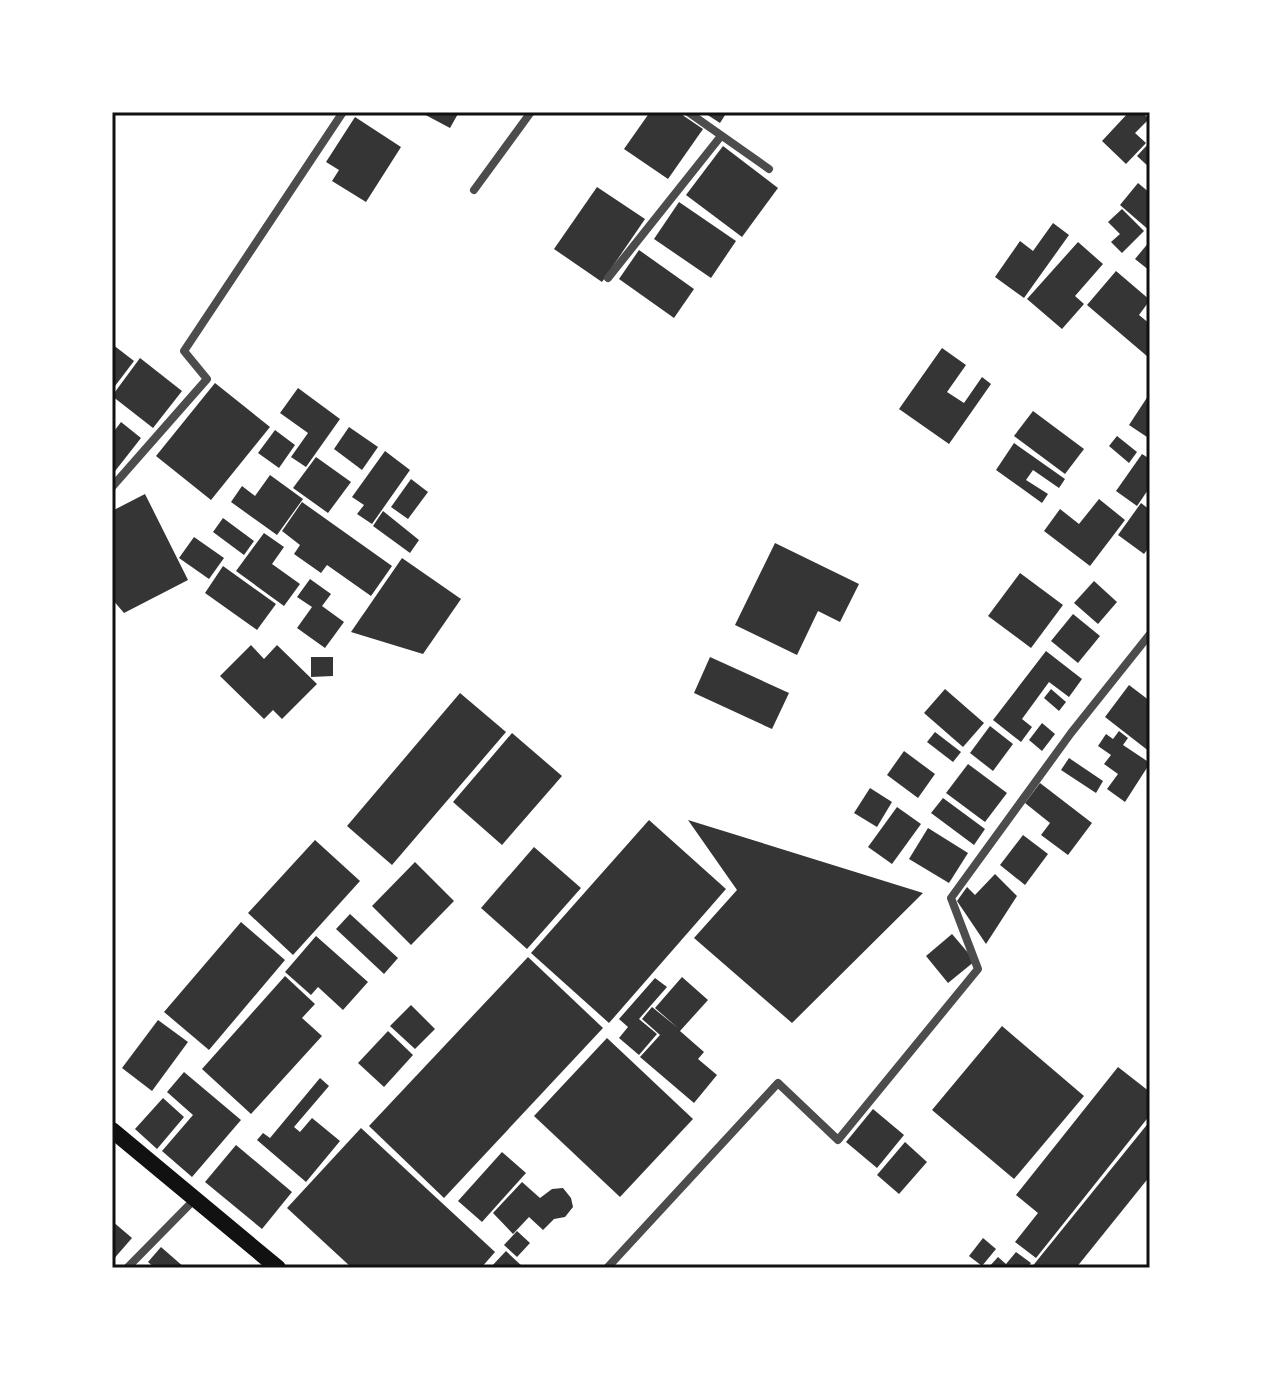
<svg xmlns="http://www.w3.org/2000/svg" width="1262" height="1380" font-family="'Source Sans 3',sans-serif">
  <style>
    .building { fill: #353535 }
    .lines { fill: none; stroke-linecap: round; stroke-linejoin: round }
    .minor { stroke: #4c4c4c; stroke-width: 8 }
    .secondary { stroke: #111; stroke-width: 16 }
    .neatline { fill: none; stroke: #111; stroke-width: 3 }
  </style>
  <rect width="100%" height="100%" fill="#fff"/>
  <g class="building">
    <path d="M420 112H459L450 128Z"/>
    <path d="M650 112H678L703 129 668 179 624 149Z"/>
    <path d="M703 112H727L720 123Z"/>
    <path d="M1129 112H1142L1149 119 1135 133 1146 143 1126 164 1102 141Z"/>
    <path d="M355 117 401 147 366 202 332 181 339 170 326 162Z"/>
    <path d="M1150 142V168L1137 156Z"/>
    <path d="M723 146 778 188 742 237 686 195Z"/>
    <path d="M1138 183 1150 193V231L1120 205Z"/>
    <path d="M597 187 645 219 602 282 554 249Z"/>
    <path d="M679 202 736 241 711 278 654 239Z"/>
    <path d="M1122 209 1144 231 1122 253 1111 242 1120 234 1108 222Z"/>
    <path d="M1053 223 1069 235 1024 298 995 277 1020 241 1033 251Z"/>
    <path d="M1150 241V271L1135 259Z"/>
    <path d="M1078 242 1103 264 1075 296 1084 304 1062 329 1027 299Z"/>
    <path d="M639 250 694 289 674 318 619 279Z"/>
    <path d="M1116 271 1150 300 1139 315 1150 324 1148 357 1087 305Z"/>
    <path d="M112 344 134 361 112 390Z"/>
    <path d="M942 348 966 365 947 392 964 403 982 377 991 384 949 444 899 409Z"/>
    <path d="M140 358 182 391 153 428 112 396Z"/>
    <path d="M215 383 270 427 211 500 156 456Z"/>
    <path d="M298 388 340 419 306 467 291 457 308 433 280 413Z"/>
    <path d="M1150 393V439L1129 425Z"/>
    <path d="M1033 411 1084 449 1065 474 1014 436Z"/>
    <path d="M121 422 141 438 112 475V434Z"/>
    <path d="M349 427 378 447 362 470 334 449Z"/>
    <path d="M275 430 295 445 279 468 258 453Z"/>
    <path d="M1117 436 1137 452 1129 463 1109 446Z"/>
    <path d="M1014 443 1065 479 1059 488 1033 470 1026 480 1048 494 1042 503 996 470Z"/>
    <path d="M385 451 410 470 372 524 357 514 364 505 352 497Z"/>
    <path d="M1142 454 1150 459V487L1137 506 1116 491Z"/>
    <path d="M316 457 351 482 328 513 293 488Z"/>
    <path d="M270 475 303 499 277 535 231 502 242 486 255 496Z"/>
    <path d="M411 479 428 492 408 519 391 507Z"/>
    <path d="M145 494 188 580 124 613 112 599V511Z"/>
    <path d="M1099 499 1125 520 1090 566 1044 531 1060 509 1079 524Z"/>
    <path d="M302 502 392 566 371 596 327 565 321 573 294 554 300 545 282 531Z"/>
    <path d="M1141 503 1150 510V546L1144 554 1118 535Z"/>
    <path d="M383 511 419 540 410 553 373 526Z"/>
    <path d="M223 518 254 541 244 555 213 532Z"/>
    <path d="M264 533 284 547 272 564 300 584 284 606 236 571Z"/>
    <path d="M194 537 224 558 209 579 179 558Z"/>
    <path d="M775 543 859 584 840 622 818 611 797 655 735 625Z"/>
    <path d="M402 558 461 599 423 654 351 632Z"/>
    <path d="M223 566 276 604 257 630 205 593Z"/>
    <path d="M1020 573 1063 605 1031 648 988 616Z"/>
    <path d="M310 579 331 594 322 606 344 622 325 648 297 628 312 607 297 597Z"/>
    <path d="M1094 581 1117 602 1098 624 1074 603Z"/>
    <path d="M1073 614 1100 636 1078 663 1051 641Z"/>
    <path d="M251 645 264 659 277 645 317 684 282 719 273 710 264 719 220 676Z"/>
    <path d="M1046 651 1082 679 1069 697 1049 682 1022 719 1032 727 1021 742 993 720Z"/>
    <path d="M311 657H333V676L311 677Z"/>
    <path d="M710 657 789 693 772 729 694 693Z"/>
    <path d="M1129 685 1150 701V752L1105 717Z"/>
    <path d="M945 689 984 723 963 747 924 713Z"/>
    <path d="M1051 689 1066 702 1059 711 1044 698Z"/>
    <path d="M460 693 506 732 392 865 347 826Z"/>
    <path d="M1042 723 1055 734 1042 751 1029 740Z"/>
    <path d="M990 726 1013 744 993 771 970 753Z"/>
    <path d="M1119 731 1128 738 1123 745 1150 763 1125 802 1107 789 1118 774 1104 764 1111 755 1098 746 1106 734 1113 739Z"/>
    <path d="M935 732 961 752 953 762 927 742Z"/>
    <path d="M512 733 562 776 502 845 453 802Z"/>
    <path d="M904 751 935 774 918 798 887 775Z"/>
    <path d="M1069 758 1103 781 1096 793 1061 770Z"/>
    <path d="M968 764 1007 793 985 822 946 793Z"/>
    <path d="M1040 783 1092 823 1068 855 1041 835 1050 823 1025 803Z"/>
    <path d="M870 788 892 802 877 827 854 813Z"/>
    <path d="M943 798 985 829 974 845 931 813Z"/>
    <path d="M897 807 921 824 892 864 868 847Z"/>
    <path d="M649 820 726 889 609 1023 531 953Z"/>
    <path d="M688 820 923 893 792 1023 694 938 737 890Z"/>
    <path d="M928 828 968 853 949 883 909 859Z"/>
    <path d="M1023 835 1048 854 1025 885 1000 865Z"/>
    <path d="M315 840 360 881 293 955 248 913Z"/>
    <path d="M534 847 581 888 527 949 481 908Z"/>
    <path d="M415 862 454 901 411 945 372 906Z"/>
    <path d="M995 874 1017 896 986 944 957 901 967 887 975 895Z"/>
    <path d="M350 914 398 958 384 974 336 929Z"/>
    <path d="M241 922 285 960 209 1050 164 1012Z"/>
    <path d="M952 934 975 961 948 983 926 956Z"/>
    <path d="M316 936 368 982 343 1010 318 987 311 995 285 972Z"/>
    <path d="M528 957 603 1028 444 1198 369 1126Z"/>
    <path d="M285 976 315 1004 302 1018 322 1036 251 1114 202 1069Z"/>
    <path d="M682 977 708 1000 680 1031 704 1052 698 1059 717 1075 694 1103 640 1057 660 1035 642 1019 652 1007 678 1028 655 1008Z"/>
    <path d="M655 978 667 987 639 1019 657 1034 639 1055 619 1038 628 1027 619 1019Z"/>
    <path d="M411 1005 435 1029 415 1049 390 1026Z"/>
    <path d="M158 1020 188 1042 152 1091 122 1068Z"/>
    <path d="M1002 1026 1084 1096 1014 1179 932 1110Z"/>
    <path d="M388 1031 413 1055 384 1087 358 1063Z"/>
    <path d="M607 1038 693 1119 620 1197 534 1116Z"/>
    <path d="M1118 1067 1150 1092V1115L1036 1258 1015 1242 1038 1213 1016 1195Z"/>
    <path d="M184 1072 241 1120 192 1177 162 1151 193 1115 167 1092Z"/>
    <path d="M320 1078 329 1086 294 1127 300 1132 312 1118 340 1141 306 1182 257 1140 263 1133 270 1138Z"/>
    <path d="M163 1098 184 1117 157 1149 135 1129Z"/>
    <path d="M873 1109 904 1135 877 1168 846 1142Z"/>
    <path d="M1150 1121V1176L1076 1268H1031Z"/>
    <path d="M361 1128 495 1252 481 1268H352L287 1208Z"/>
    <path d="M905 1142 927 1162 899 1194 877 1175Z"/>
    <path d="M236 1145 292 1192 262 1229 205 1182Z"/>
    <path d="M502 1152 526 1173 482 1222 458 1201Z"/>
    <path d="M522 1182 540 1198 552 1189 563 1188 571 1198 573 1207 565 1217 554 1219 543 1230 529 1217 513 1234 493 1213Z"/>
    <path d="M112 1221 132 1238 112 1261Z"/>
    <path d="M517 1231 530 1243 517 1257 504 1245Z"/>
    <path d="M983 1238 996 1249 982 1266 969 1256Z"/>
    <path d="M161 1247 185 1268H155L148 1262Z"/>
    <path d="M506 1251 524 1268H490Z"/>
    <path d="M1016 1252 1031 1263 1027 1268H988L998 1257 1006 1264Z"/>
  </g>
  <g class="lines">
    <g class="minor">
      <path d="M688 112 769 169"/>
      <path d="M474 190 531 112"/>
      <path d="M608 278 721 136"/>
      <path d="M112 487 207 379 184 351 343 112"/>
      <path d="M127 1268 194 1200"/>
      <path d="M607 1268 778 1083 838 1140 978 969 951 898 1071 733 1150 634"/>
    </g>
    <path class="secondary" d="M112 1130 278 1268"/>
  </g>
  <rect width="1262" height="1380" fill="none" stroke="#ffffff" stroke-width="228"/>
  <rect x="114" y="114" width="1034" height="1152" class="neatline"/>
</svg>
